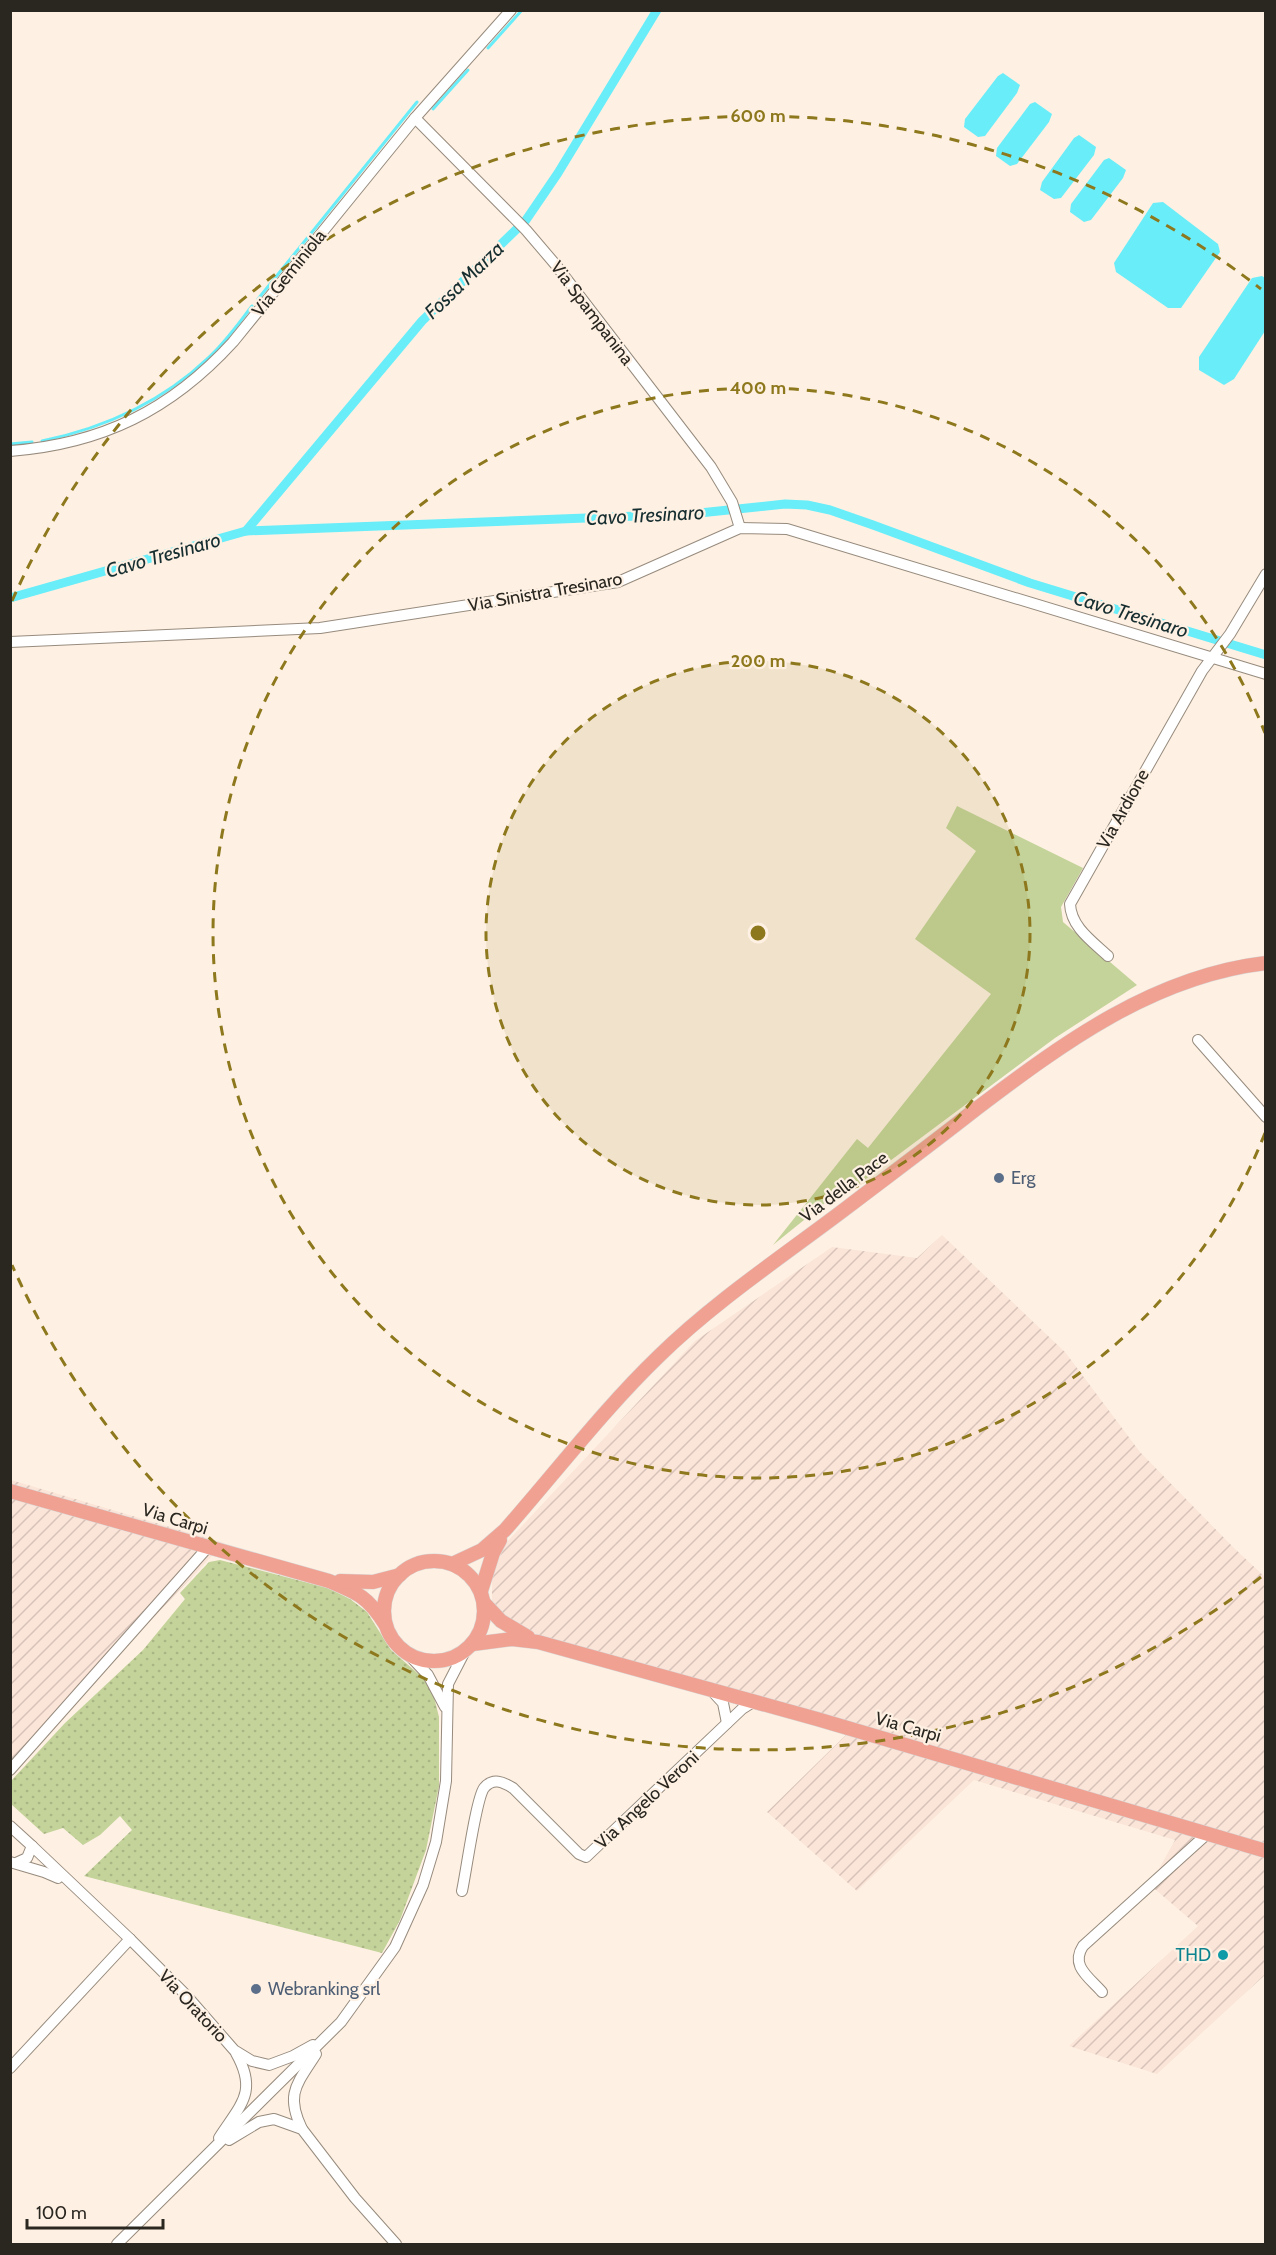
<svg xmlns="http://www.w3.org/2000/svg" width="1276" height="2255" font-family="Cabin,sans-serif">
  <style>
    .industrial { fill: url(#industrial-furrows) }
    .grass { fill: url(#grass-dots) }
    .park { fill: #c4d39a }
    .water { fill: #68edf9 }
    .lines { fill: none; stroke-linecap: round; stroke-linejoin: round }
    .stream { stroke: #68edf9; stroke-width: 3 }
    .canal { stroke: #68edf9; stroke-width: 9 }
    .minor-casing { stroke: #978b7e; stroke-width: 12 }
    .major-casing { stroke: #d9d8d7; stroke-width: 15 }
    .minor { stroke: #fff; stroke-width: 10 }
    .major { stroke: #f0a192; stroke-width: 14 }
    .ring { fill: none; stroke: #8e781d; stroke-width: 3; stroke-dasharray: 10 8 }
    .service-dot { fill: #5c6f8a; stroke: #fef1e3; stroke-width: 2 }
    .culture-dot { fill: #0f9aa8; stroke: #fef1e3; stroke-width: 2 }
    .labels { text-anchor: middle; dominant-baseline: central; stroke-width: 4.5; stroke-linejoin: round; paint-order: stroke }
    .street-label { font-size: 18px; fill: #2a2620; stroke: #fef1e3 }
    .service-label { font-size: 18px; fill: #4e5e75; stroke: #fef1e3; text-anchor: start }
    .culture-label { font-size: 18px; fill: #0d838f; stroke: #fef1e3; text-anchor: end }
    .water-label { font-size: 20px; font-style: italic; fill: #172e30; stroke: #fef1e3 }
    .centre { fill: #8e781d; stroke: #fef1e3; stroke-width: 3 }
    .ring-label { font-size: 18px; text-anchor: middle; font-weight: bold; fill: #8e781d; stroke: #fef1e3; stroke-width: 4.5; stroke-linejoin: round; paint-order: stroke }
  </style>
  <defs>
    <pattern id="industrial-furrows" width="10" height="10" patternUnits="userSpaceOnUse" patternTransform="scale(1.5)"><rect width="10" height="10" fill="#fbe4d8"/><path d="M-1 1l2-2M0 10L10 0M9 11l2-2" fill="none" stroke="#d7c3b9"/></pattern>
    <pattern id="grass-dots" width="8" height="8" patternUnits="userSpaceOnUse" patternTransform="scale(1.5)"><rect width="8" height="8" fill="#c4d39a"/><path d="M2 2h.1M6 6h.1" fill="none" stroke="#a9b584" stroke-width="1.8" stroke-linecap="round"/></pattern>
  </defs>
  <rect width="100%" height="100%" fill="#fef1e3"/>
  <g class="industrial">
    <path d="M942 1235 1065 1352 1140 1452 1234 1548 1265 1577V1975L1157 2074 1069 2046 1198 1926 1150 1885 1175 1840 974 1780 857 1891 767 1812 851 1730 533 1634 508 1621 492 1603V1574L506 1543 695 1341 832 1247 917 1258Z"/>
    <path d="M11 1480 224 1543 11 1768Z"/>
  </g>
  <path class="grass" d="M220 1560 328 1588 350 1599 367 1612 391 1650 422 1677 433 1693 439 1717V1786L426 1850 400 1920 382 1953 84 1876 132 1830 120 1816 100 1835 83 1845 63 1828 44 1834 11 1804 10 1782 65 1723 143 1650 185 1599 180 1593 209 1562Z"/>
  <path class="park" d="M957 806 1083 868 1061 907 1063 922 1137 985 1055 1038 859 1184 835 1195 773 1245 857 1139 868 1148 991 994 915 939 976 851 946 828Z"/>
  <g class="water">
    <path d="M1003 73 1020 85 1017 93 985 136 978 137 964 127 965 119 998 76Z"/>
    <path d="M1035 102 1052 114 1049 122 1017 164 1010 166 996 156 997 148 1030 104Z"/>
    <path d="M1079 135 1096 147 1094 155 1061 198 1054 199 1040 190 1042 182 1074 138Z"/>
    <path d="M1109 158 1126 170 1123 178 1091 220 1084 222 1070 212 1071 204 1104 160Z"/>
    <path d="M1163 202 1218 244 1220 252 1181 308H1168L1116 272 1114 263 1153 203Z"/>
    <path d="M1262 276 1265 278V331L1234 379 1224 385 1199 370V357L1252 278Z"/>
  </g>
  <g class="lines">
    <g class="stream">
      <path d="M488 48 522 10"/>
      <path d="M433 109 468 70"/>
      <path d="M258 299 417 102"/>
      <path d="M42 441C104 428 161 403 208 358 225 343 238 324 252 306"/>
      <path d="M10 444 32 442"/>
    </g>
    <g class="canal">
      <path d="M246 531 422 321 526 220 558 173 657 10"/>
      <path d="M10 598 246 531 690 514 785 504 807 505 830 510 873 525 1030 583 1266 655"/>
    </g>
    <g class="minor-casing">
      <g id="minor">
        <path d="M415 118 526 230 555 264 711 467 732 502 740 528"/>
        <path d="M10 451C102 444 171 410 233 342L415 118 511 10"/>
        <path d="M10 642 320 628 618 582 740 528 787 529 1266 674"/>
        <path d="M1108 956C1092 941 1071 927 1070 904L1202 671 1230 634 1266 574"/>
        <path d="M1198 1040 1266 1117"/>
        <path d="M410 1656 428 1675 445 1707"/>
        <path d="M712 1691 723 1703 727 1723"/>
        <path d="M10 1770 208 1547"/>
        <path d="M10 1826 32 1846 27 1858 16 1863"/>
        <path d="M32 1846 130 1939 186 1995 234 2050 252 2061 269 2065 293 2056 313 2045"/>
        <path d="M10 1862 44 1872 58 1878"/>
        <path d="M462 1891C466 1873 476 1799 484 1788 493 1777 503 1782 513 1788L579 1854 586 1857 742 1709 753 1702"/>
        <path d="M1102 1992C1089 1977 1070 1966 1083 1946L1207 1834"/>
        <path d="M10 2068 130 1939"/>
        <path d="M302 2129C285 2094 297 2084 316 2054"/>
        <path d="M219 2138C241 2104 258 2092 236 2053"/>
        <path d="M229 2140 259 2122 274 2119 302 2129 355 2198 396 2244"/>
        <path d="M117 2244 341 2022 395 1947 423 1885 436 1842 446 1781 448 1684 464 1653"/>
      </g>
    </g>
    <g class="major-casing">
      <g id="major">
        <path d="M10 1491 329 1581C358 1593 368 1597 385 1624"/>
        <circle cx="434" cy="1611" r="50"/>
        <path d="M452 1564 482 1550 505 1530C556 1472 604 1409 659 1356 715 1301 786 1254 849 1206 891 1174 934 1142 976 1109 1063 1043 1154 976 1266 963"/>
        <path d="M340 1581 373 1582 400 1575"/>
        <path d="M481 1591 493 1553 500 1540"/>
        <path d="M484 1603 501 1621 528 1637"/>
        <path d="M473 1644 512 1639 538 1642 817 1719 1266 1851"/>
      </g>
    </g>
    <use href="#minor" class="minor"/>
    <use href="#major" class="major"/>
  </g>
  <circle cx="758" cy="933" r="272" fill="#8e781d" fill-opacity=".12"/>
  <g class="ring">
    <circle cx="758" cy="933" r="272"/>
    <path d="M1265 1133A545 545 0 1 1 1265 733"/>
    <path d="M1261 1577A817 817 0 0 1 12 1265M12 601A817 817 0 0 1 1261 289"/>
  </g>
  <g class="service-dot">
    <circle cx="999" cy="1178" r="6"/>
    <circle cx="256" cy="1989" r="6"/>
  </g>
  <circle class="culture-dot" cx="1223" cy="1955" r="6"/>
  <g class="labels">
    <g class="street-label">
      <text transform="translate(289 273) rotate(-51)">Via Geminiola</text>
      <text transform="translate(592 313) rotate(53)">Via Spampanina</text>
      <text transform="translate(545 592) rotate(-10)">Via Sinistra Tresinaro</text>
      <text transform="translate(1123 809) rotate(-61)">Via Ardione</text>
      <text transform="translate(844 1187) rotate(-37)">Via della Pace</text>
      <text transform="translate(175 1519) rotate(17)">Via Carpi</text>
      <text transform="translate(908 1727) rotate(16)">Via Carpi</text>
      <text transform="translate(647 1800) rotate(-43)">Via Angelo Veroni</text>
      <text transform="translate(193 2006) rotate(47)">Via Oratorio</text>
    </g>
    <g class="service-label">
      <text x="1011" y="1178">Erg</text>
      <text x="268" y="1989">Webranking srl</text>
    </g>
    <g class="culture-label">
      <text x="1211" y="1955">THD</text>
    </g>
    <g class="water-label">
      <text transform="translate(464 280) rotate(-44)">Fossa Marza</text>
      <text transform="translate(645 515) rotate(-3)">Cavo Tresinaro</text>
      <text transform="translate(163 555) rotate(-16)">Cavo Tresinaro</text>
      <text transform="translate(1131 614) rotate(17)">Cavo Tresinaro</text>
    </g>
  </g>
  <circle cx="758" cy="933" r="9" class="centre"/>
  <g class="ring-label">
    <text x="758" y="122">600 m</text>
    <text x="758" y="394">400 m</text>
    <text x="758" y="667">200 m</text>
  </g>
  <rect width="1276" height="2255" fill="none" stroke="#2a2620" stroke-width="24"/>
  <path d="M27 2219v9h136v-9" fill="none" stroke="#2a2620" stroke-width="3"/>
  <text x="36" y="2219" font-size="18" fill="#2a2620" stroke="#fef1e3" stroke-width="4.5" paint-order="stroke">100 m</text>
</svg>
